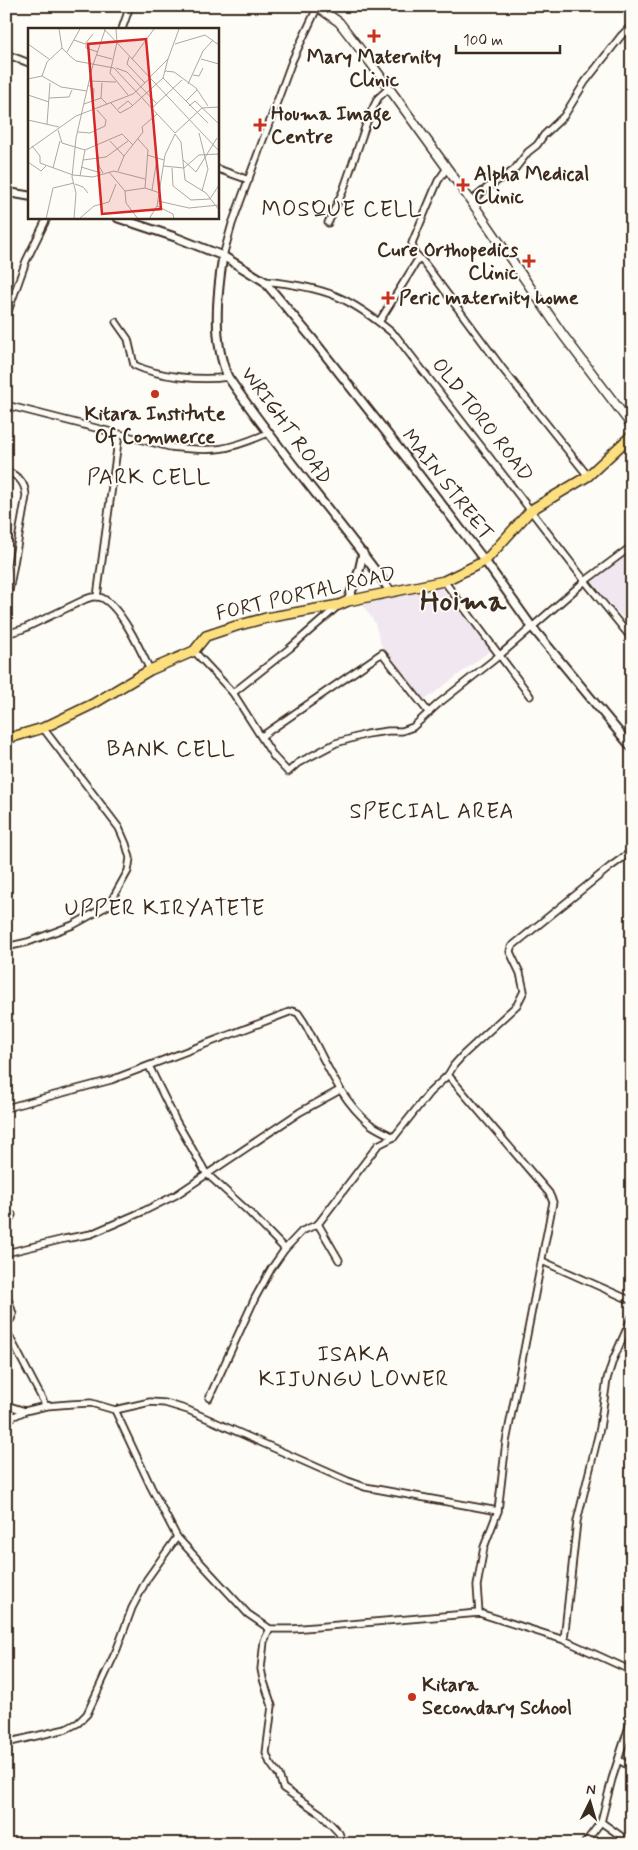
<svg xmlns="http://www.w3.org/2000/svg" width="638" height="1850" font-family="Mynerve,sans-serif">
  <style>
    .built { fill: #f0e7f1 }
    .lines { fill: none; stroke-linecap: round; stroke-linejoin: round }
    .minor-casing { stroke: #3b2a1e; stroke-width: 9 }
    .tertiary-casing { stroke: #3b2a1e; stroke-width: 11 }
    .secondary-casing { stroke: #3b2a1e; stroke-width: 11 }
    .primary-casing { stroke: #3b2a1e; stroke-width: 12 }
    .minor { stroke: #fdfcf7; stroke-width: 5.5 }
    .tertiary { stroke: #fdfcf7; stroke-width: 7 }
    .secondary { stroke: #fdfcf7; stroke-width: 8 }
    .primary { stroke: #fce080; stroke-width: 9 }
    .poi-dot { fill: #c8321e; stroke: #fdfcf7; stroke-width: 2 }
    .labels { text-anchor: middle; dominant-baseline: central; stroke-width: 4; stroke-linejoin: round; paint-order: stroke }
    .poi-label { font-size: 20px; font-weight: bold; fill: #3b2a1e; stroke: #fdfcf7; text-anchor: start }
    .street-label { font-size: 20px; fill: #3b2a1e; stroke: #fdfcf7 }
    .quarter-label { font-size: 22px; letter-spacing: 1px; fill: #3b2a1e; stroke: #fdfcf7 }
    .town-label { font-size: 30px; font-weight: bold; fill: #3b2a1e; stroke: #fdfcf7 }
    .inset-road { fill: none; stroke: #afa8a0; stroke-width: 1 }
    .view { fill: #d62828; fill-opacity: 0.15; stroke: #d62828; stroke-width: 2.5 }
    .inset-edge { fill: none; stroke: #3b2a1e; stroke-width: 2.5 }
  </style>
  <rect width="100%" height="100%" fill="#fdfcf7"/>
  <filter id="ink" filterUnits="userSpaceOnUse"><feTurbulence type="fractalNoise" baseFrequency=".02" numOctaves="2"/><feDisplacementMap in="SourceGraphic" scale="10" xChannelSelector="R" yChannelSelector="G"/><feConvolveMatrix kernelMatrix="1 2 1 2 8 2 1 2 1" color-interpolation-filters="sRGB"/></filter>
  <g filter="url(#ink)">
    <g class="built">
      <path d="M632 548V628L590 581Z"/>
      <path d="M439 585 491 650 425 700 381 645 375 623 359 599Z"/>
    </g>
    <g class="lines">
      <g class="minor-casing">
        <g id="minor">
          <path d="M122 29 130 6"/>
          <path d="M6 54 29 63"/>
          <path d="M447 168 438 181 412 243 414 252 425 264 502 368 588 476"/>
          <path d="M218 169 249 180"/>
          <path d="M471 201 488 187 514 170 528 152 537 145 544 135 564 116 585 82 621 36 632 25"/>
          <path d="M328 223 343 191 369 116 378 98 388 89"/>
          <path d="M223 256 232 224 292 61 318 6"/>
          <path d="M264 281C325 287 349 296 396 336L585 581 632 639"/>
          <path d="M6 317 26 261 47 218"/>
          <path d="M116 322 128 339 134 365C159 377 201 381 228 377"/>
          <path d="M379 322 419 258"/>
          <path d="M6 405 170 447C214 452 227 451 268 433"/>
          <path d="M6 470C18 477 25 481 26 496L6 608"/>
          <path d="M444 581 530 696"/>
          <path d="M97 597 119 434"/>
          <path d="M6 634 23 629 86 599C91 597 97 596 102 598 121 607 141 651 150 670"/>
          <path d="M194 651 233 693 274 757 288 772 298 763 336 743 367 734 388 731H402L413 727 438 704 500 655 585 581 632 546"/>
          <path d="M233 693 290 648 338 606"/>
          <path d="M262 736 382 653 429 713"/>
          <path d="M6 947 28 942 73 925 109 905 128 871 130 858 126 844 119 828 43 728"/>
          <path d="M149 1066 175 1119 206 1173 249 1212 285 1249"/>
          <path d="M448 1075 549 1193 553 1202 506 1442 498 1511 484 1547 477 1586 479 1613"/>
          <path d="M6 1108 111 1080 292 1011 298 1013 304 1022C324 1057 338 1098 370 1124 377 1129 386 1133 394 1137"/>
          <path d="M318 1224 339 1260"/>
          <path d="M6 1226 12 1215"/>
          <path d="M6 1253 64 1239 91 1234 144 1211 176 1195 300 1112 340 1090"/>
          <path d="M542 1261 632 1301"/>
          <path d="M6 1293 13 1314 11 1319 6 1321"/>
          <path d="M6 1330 46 1406"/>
          <path d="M209 1398 255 1298 271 1269 285 1249 302 1231 318 1224 378 1145 394 1137 429 1093 448 1075 454 1065 463 1055 517 1005 524 991 520 973 510 952 511 947 610 867 632 851"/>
          <path d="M6 1405 25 1411"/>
          <path d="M115 1410 151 1487 177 1537 248 1614 270 1629H292L479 1613 564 1640 632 1671"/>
          <path d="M6 1420 25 1411 46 1406 71 1404 91 1403 115 1410 150 1402 165 1403 188 1410 348 1481 365 1487 498 1511"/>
          <path d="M270 1629 264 1641 261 1669 263 1679 272 1706 266 1753 270 1763 279 1775 283 1788 321 1814 339 1833 343 1844"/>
          <path d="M564 1640 577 1521 600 1428 607 1379 613 1360 632 1317"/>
          <path d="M6 1743 66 1729 78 1723 87 1714 117 1649 132 1608 147 1579 177 1537"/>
          <path d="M619 1760 632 1768"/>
          <path d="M601 1822 632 1844"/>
          <path d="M584 1844 601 1822 612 1779 632 1717"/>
        </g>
      </g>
      <g class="tertiary-casing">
        <g id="tertiary">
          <path d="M6 192 29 196"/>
          <path d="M118 218 175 237 223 256 264 281 311 337 404 455 485 561 532 627 632 748"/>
          <path d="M223 256C217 295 212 341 228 377 279 452 339 519 391 592"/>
          <path d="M348 601 359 571 363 553"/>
        </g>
      </g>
      <g class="secondary-casing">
        <path id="secondary" d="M316 6 339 22 370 62 471 201 563 335 632 426"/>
      </g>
      <g class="primary-casing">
        <path id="primary" d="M6 739 43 728 93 704 150 670 194 651 206 636 236 626 266 618 339 605 348 601 444 581 485 561 531 510 588 476 632 435"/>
      </g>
      <use href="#minor" class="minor"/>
      <use href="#tertiary" class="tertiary"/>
      <use href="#secondary" class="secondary"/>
      <use href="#primary" class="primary"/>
    </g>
  </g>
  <g class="poi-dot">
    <path d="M371.5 28.5h5v5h5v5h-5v5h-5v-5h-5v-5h5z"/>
    <path d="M257.5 117.5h5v5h5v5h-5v5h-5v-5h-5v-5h5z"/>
    <path d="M460.5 177.5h5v5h5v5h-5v5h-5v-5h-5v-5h5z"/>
    <path d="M526.5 253.5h5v5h5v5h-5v5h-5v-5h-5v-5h5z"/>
    <path d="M385.5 290.5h5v5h5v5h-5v5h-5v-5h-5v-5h5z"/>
    <circle cx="155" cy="394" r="5"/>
    <circle cx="412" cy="1697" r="5"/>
  </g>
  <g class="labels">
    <g class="poi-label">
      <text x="374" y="57" text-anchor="middle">Mary Maternity<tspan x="374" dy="23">Clinic</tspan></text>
      <text x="271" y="114">Houma Image<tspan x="271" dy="23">Centre</tspan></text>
      <text x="474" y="174">Alpha Medical<tspan x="474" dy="23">Clinic</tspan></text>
      <text x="518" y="250" text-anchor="end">Cure Orthopedics<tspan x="518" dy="23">Clinic</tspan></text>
      <text x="399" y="298">Peric maternity home</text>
      <text x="155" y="414" text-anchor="middle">Kitara Institute<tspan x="155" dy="23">Of Commerce</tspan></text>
      <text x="422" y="1685">Kitara<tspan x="422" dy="23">Secondary School</tspan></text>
    </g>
    <g class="street-label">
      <text transform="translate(482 420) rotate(52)">OLD TORO ROAD</text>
      <text transform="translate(286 426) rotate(54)">WRIGHT ROAD</text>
      <text transform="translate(447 485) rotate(52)">MAIN STREET</text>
      <text transform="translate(306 594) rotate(-13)">FORT PORTAL ROAD</text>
    </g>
    <g class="quarter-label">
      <text x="342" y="210">MOSQUE CELL</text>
      <text x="149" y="478">PARK CELL</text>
      <text x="171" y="750">BANK CELL</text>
      <text x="432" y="812">SPECIAL AREA</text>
      <text x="165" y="909">UPPER KIRYATETE</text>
      <text x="354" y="1355">ISAKA<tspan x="354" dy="25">KIJUNGU LOWER</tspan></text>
    </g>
    <g class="town-label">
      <text x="463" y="601">Hoima</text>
    </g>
  </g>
  <g transform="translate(28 28)">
    <rect width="191" height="191" fill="#fdfcf7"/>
    <path class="inset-road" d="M31 1 34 20 42 28 48 33 86 40 147 105 174 80 191 79M76 1 191 123M88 1 89 14 82 45 100 67M46 12 57 16 65 6M0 16 21 31M58 16V20L70 24M147 16 177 7 191 17M39 24 52 1M69 27 84 31M101 29 99 36 117 55M104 31 126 1M173 31 191 36M88 40 99 44 129 76M137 43 146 44 168 60 180 78M165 47 171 48 175 40M14 48 19 34 34 20M122 49 140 31 151 1M135 50 180 95M0 51 14 48 33 59 59 63M61 53 88 54M160 56 175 23 185 12M60 57 66 61 65 75M0 67 21 74M21 70 41 69 44 62M73 70 74 55M158 73 169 62M83 75 92 85 103 79 135 50 140 31M56 76 73 70 79 76M161 78 167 73 191 96M124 80 154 52M90 81 100 73 105 78M0 92 31 99M19 96 22 55M30 102 34 115 57 122 52 148M50 104 62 105 77 98 78 92 69 82M171 105 180 141 174 163M147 106 153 114 157 152 178 165 191 182M110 111 120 122 117 160M82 113 96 128M4 118 12 128V135L45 147 65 149 86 143 117 151M0 122 48 88 105 66 121 51M57 122 94 106 105 117M70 127 71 138 75 145M119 127 136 132M55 132 78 129 100 113M155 132 168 144 189 110M0 134 13 143 18 138M135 138 156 140 171 127 190 126 191 132M53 139 73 145M25 140 32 113M144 140 145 158 163 172 182 171 191 157M90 143 96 128 115 104 114 99 129 86M81 144 97 163 117 160 132 165M47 156 55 159 60 165M124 162 129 131M97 163 98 175 110 191M130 173 161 180 191 177M129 178 145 186 146 191M18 191 25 160 46 155M46 191 48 165 44 149 48 110 64 40 77 2M51 191 66 178 81 174 88 156M121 191 129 178 137 127 147 106"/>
    <path class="view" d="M118 11 133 181 74 186 60 16Z"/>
    <rect width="191" height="191" class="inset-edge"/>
  </g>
  <rect width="638" height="1850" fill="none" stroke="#fdfcf7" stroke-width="25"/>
  <rect x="12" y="12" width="613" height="1825" fill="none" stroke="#3b2a1e" stroke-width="2" filter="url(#ink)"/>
  <g transform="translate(590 1802) rotate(5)" stroke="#fdfcf7" stroke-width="4" paint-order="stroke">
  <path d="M0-4L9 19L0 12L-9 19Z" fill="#3b2a1e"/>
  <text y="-8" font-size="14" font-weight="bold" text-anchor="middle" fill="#3b2a1e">N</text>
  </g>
  <path d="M456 45v8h104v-8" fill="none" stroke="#3b2a1e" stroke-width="2.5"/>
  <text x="463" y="45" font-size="15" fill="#3b2a1e" stroke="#fdfcf7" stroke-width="4" paint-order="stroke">100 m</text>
</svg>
